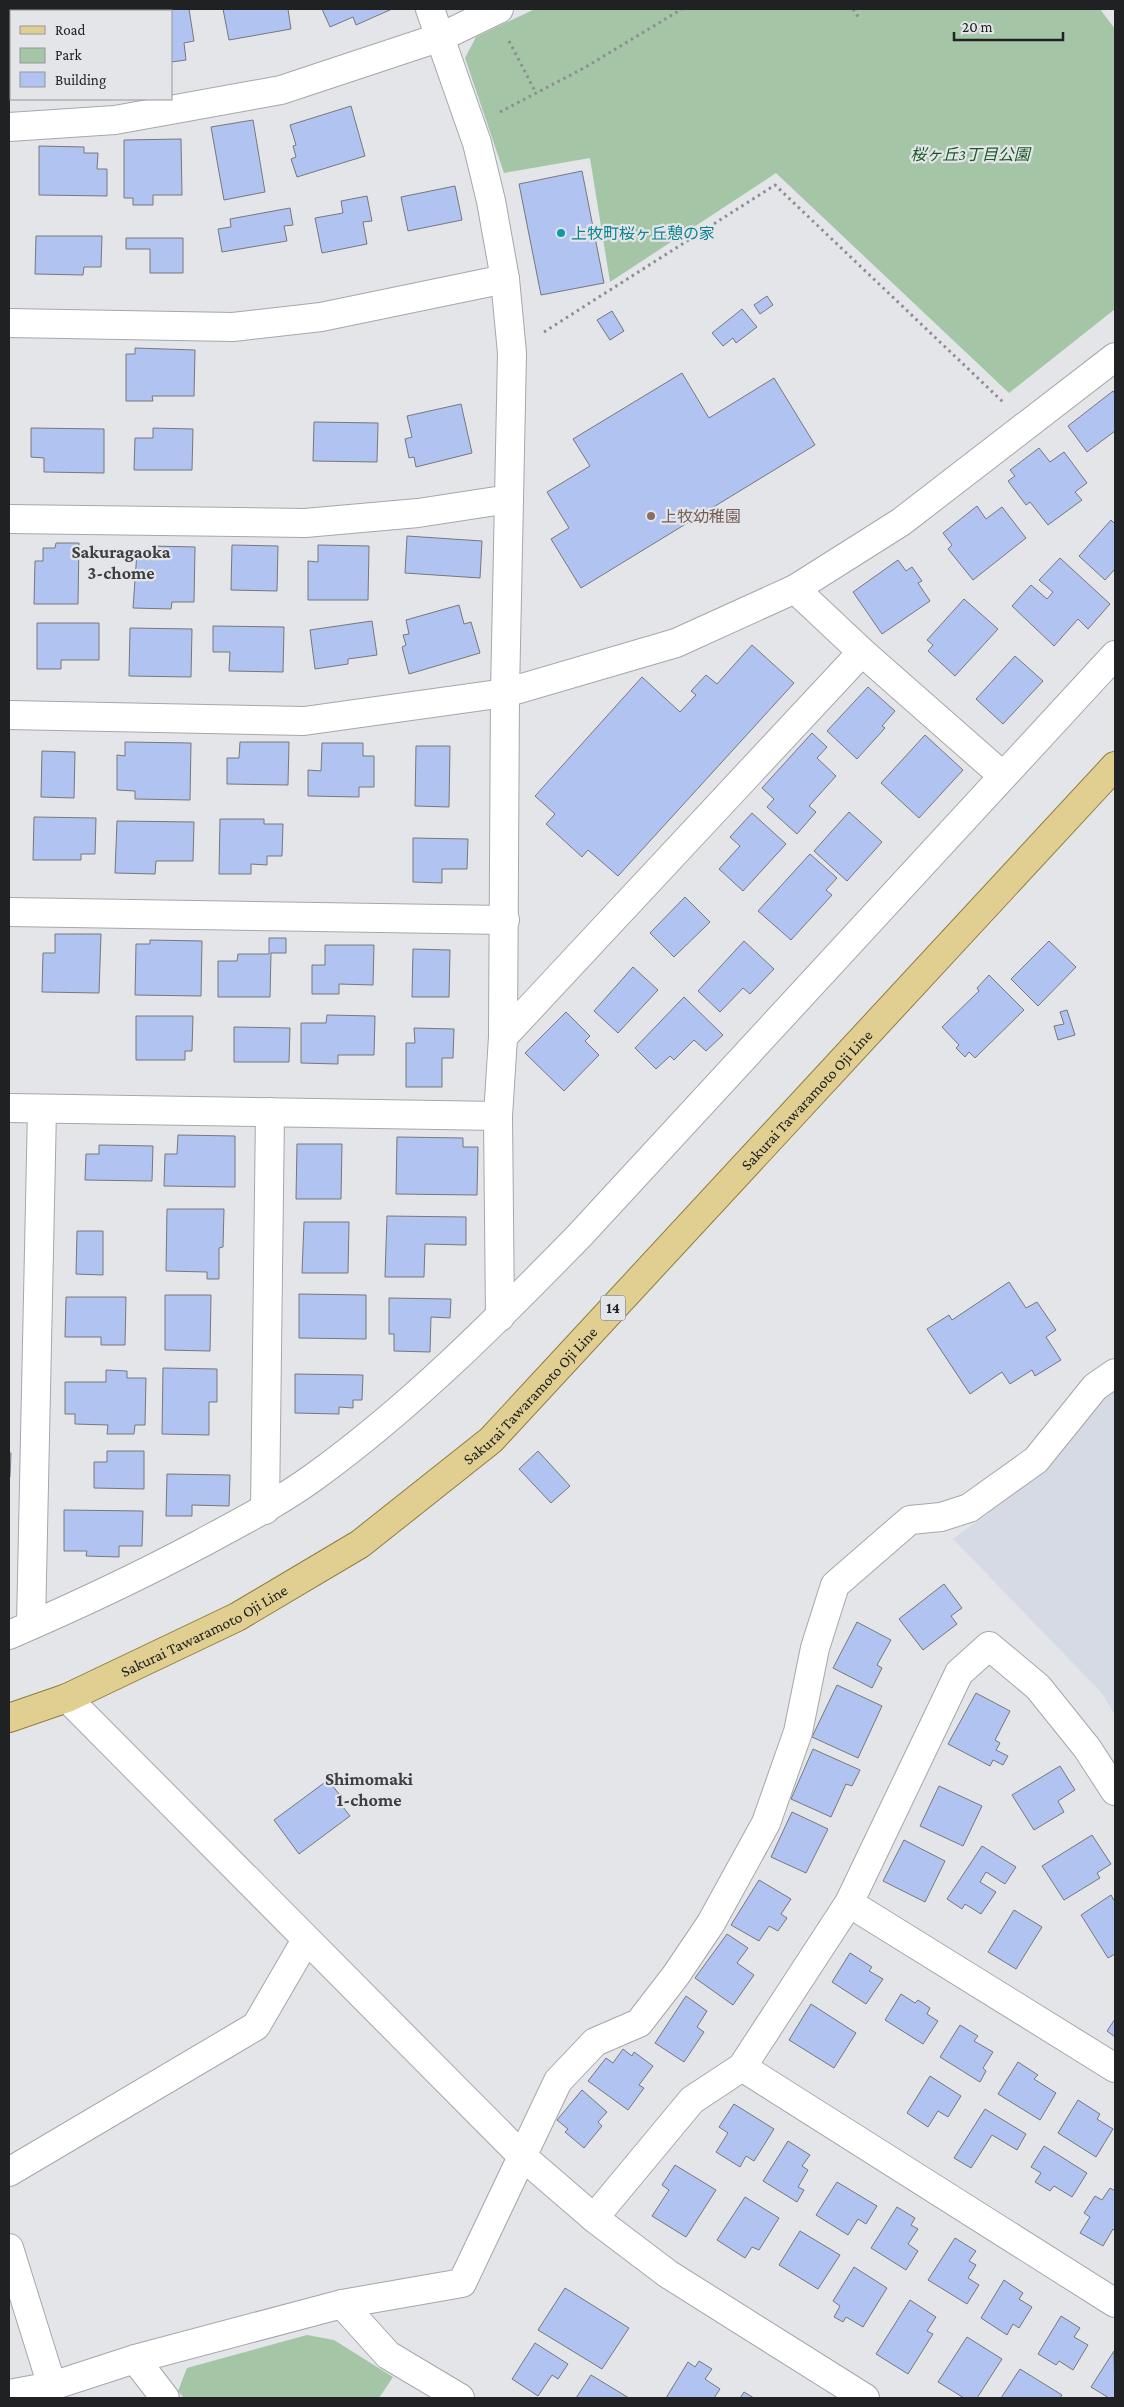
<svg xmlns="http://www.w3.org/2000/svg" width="1124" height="2407" font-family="'Crimson Pro','Noto Sans JP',serif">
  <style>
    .built { fill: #d5dae5 }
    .green { fill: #a4c6a7 }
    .building { fill: #b0c3f1; stroke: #77787c }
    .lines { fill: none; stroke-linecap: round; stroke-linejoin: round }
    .minor-casing { stroke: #a5a7aa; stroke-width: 30 }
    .major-casing { stroke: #907d3b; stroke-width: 30 }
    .path { stroke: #8c8e90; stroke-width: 3; stroke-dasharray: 2.5 4; stroke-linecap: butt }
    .minor { stroke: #fff; stroke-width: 28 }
    .major { stroke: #e1cf91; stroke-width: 28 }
    .culture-dot { fill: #0f9aa8; stroke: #e3e5e9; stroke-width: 2 }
    .education-dot { fill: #8d6e63; stroke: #e3e5e9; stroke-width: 2 }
    .labels { text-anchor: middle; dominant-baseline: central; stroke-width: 4.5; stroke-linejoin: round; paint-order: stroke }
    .shield { fill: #e3e5e9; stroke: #5a5c5e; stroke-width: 1 }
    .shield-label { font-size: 15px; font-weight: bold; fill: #202122 }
    .park-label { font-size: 16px; font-style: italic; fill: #1a5828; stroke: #e3e5e9 }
    .culture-label { font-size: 16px; fill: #0d838f; stroke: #e3e5e9; text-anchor: start }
    .education-label { font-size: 16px; fill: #785e54; stroke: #e3e5e9; text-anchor: start }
    .street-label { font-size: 16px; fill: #202122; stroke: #e3e5e9 }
    .neighbourhood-label { font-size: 18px; font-weight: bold; fill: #3d3e41; stroke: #e3e5e9 }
  </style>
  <rect width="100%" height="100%" fill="#e3e5e9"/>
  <path class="built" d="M1115 1388V1715L1101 1692 953 1539 1048 1469 1102 1395Z"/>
  <g class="green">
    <path d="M535 9H1100L1115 29V309L1009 393 776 173 610 282 590 158 504 173 465 58 476 37Z"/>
    <path d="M307 2335 334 2340 393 2377 379 2398H184L178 2391 187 2368Z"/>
  </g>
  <g class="building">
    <path d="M131 9H189L194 41 184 43 186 60 171 62V11H125Z"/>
    <path d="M223 9H288L291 29 229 40Z"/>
    <path d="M322 9H392L356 25 353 17 330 27Z"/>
    <rect x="9" y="25" width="2" height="20"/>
    <path d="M351 106 365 156 297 177 291 159 296 157 293 146 296 145 290 125Z"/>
    <path d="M253 120 265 192 224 200 211 127Z"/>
    <path d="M181 139 182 195H153V205H133V198H124V140Z"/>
    <path d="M39 146 84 147V153H98L97 169H107V196L39 195Z"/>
    <path d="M582 171 604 283 541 295 519 184Z"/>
    <path d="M455 186 462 220 408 231 401 197Z"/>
    <path d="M367 196 372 221 363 222 367 244 322 253 315 218 343 213 341 201Z"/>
    <path d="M290 208 293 225 284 226 287 241 222 252 218 229 231 227 230 219Z"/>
    <path d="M36 236H102L101 267H84L83 275 35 274Z"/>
    <path d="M126 238H183V273H150V249H126Z"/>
    <path d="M767 296 773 305 760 314 754 305Z"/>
    <path d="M742 309 757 327 736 343 733 338 723 346 712 333Z"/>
    <path d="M612 311 624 331 610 340 597 320Z"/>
    <path d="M135 348 195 350 194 396H152L153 401H126V354H135Z"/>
    <path d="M682 373 709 418 774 378 815 445 581 588 551 539 569 528 547 492 590 466 573 439Z"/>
    <path d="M1113 391 1115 394V431L1087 452 1068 426Z"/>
    <path d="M461 404 472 453 416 467 414 457 409 458 405 439 412 437 407 416Z"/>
    <path d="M314 422 378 423 377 462 313 461Z"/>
    <path d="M31 428 104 429V473L44 472V458L31 457Z"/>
    <path d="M153 428 193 429 192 470H134L135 438H153Z"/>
    <path d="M1039 448 1050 462 1064 452 1087 483 1075 492 1082 500 1048 525 1030 502 1026 505 1008 481 1015 476 1010 470Z"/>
    <path d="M977 506 986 519 1002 507 1026 538 973 580 948 549 952 545 943 533Z"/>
    <path d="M1111 520 1115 524V569L1105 580 1079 556Z"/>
    <path d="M407 536 482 541 480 578 405 573Z"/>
    <path d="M56 543H79L78 604H34L35 561H43V548H55Z"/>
    <path d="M232 545 278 546 277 591 231 590Z"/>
    <path d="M318 545 369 546 368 600H308V561L318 562Z"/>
    <path d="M153 546 195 547 194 602H172L171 609 133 608 137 552H153Z"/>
    <path d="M1060 558 1110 604 1088 629 1078 619 1054 646 1012 606 1031 585 1047 599 1053 592 1039 580Z"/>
    <path d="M898 560 906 571 912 567 922 581 918 583 930 601 882 634 853 592Z"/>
    <path d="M964 599 998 629 955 676 928 651 933 645 927 640Z"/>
    <path d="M459 605 464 624 471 622 480 653 409 674 402 647 406 645 403 635 409 634 406 620Z"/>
    <path d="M372 621 377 655 348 659V664L315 669 310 630Z"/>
    <path d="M37 623H99V660H61V669H37Z"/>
    <path d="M213 626 284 627 283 672 229 671 230 652H213Z"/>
    <path d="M130 628 192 629 191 677 129 676Z"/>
    <path d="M752 645 794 683 618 876 588 850 582 857 546 824 555 814 535 796 642 677 680 712 696 695 691 691 706 675 717 684Z"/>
    <path d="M1015 656 1043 681 1003 724 976 699Z"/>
    <path d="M868 687 895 711 882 726 885 728 857 759 827 731Z"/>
    <path d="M812 733 827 747 817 758 836 776 809 806 816 812 797 834 767 807 774 799 762 788Z"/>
    <path d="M925 735 963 770 919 818 881 783Z"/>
    <path d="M125 742 191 743 190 800 135 799V791L117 790V755L125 756Z"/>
    <path d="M240 742H289L288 785 227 784V758H239Z"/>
    <path d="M322 743H363V756H374V787H359V797L308 796V770L321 771Z"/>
    <path d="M416 746H450L449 807 415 806Z"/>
    <path d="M42 751 75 752 74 798 41 797Z"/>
    <path d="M849 812 882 842 847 881 814 851Z"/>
    <path d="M752 813 786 844 743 891 719 869 740 846 730 837Z"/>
    <path d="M34 817 96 818 95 854H81V860H33Z"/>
    <path d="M220 819H264V824H283L282 856H267V865L251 864V874H219Z"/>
    <path d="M117 821 194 822 193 861H156L155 874 115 873Z"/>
    <path d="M413 838 468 839 467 869H442V883L413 882Z"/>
    <path d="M810 854 837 878 826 890 832 895 791 940 758 911Z"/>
    <path d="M685 897 710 922 674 957 650 933Z"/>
    <path d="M55 934H101L99 993 42 992 43 953H55Z"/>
    <path d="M269 938H286V953H271L270 997H218V961H237L238 954H269Z"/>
    <path d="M150 940 202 941 201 996 135 995 136 944H150Z"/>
    <path d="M744 941 774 969 750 994 743 988 720 1012 698 991Z"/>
    <path d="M1049 941 1076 967 1038 1006 1011 979Z"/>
    <path d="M325 945H374L373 985 339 984V994H312V965H325Z"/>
    <path d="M413 949 450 950 449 997H412Z"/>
    <path d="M633 967 658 990 618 1033 594 1011Z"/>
    <path d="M989 975 1024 1010 975 1058 969 1052 965 1057 956 1048 959 1045 942 1027 979 991 977 988Z"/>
    <path d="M684 997 723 1035 706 1051 694 1040 674 1060 670 1056 656 1069 635 1048Z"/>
    <path d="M1067 1010 1075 1035 1058 1040 1054 1026 1064 1024 1060 1012Z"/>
    <path d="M566 1012 590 1036 585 1041 599 1055 564 1091 525 1053Z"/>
    <path d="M327 1015 375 1016 374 1055H338V1064L301 1063V1023H326Z"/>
    <path d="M136 1016H193L192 1051H185V1060H136Z"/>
    <path d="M234 1027 290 1028 289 1062H234Z"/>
    <path d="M414 1028 454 1029 453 1058H442V1087H406V1043H415Z"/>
    <path d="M178 1135 235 1136V1187L164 1186 165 1154H177Z"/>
    <path d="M397 1137 463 1138V1147H478L477 1195 396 1194Z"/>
    <path d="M297 1144H342L341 1199H296Z"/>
    <path d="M99 1145 153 1146 152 1181 85 1180 86 1154H99Z"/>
    <path d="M167 1209H224L223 1247 219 1248V1279H207V1272L166 1271Z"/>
    <path d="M387 1216 466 1217V1245L425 1244 424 1277H385Z"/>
    <path d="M304 1222H349L348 1273H302Z"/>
    <path d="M77 1231H103V1275L76 1274Z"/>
    <path d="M1009 1282 1026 1308 1037 1302 1056 1330 1046 1337 1061 1360 1035 1376 1032 1370 1010 1384 1002 1372 970 1394 927 1329 949 1315 952 1320Z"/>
    <path d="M299 1294 366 1295V1339L299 1338Z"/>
    <path d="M165 1295H211L210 1351 165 1350Z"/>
    <path d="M66 1297H126L125 1345H101V1337H65Z"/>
    <path d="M389 1298 451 1299 450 1318 431 1317 430 1352 394 1351V1334H389Z"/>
    <path d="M163 1368 217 1369V1402H209V1435L162 1434Z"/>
    <path d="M106 1370 127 1371V1378H146L145 1425H135L134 1434H107L108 1425 75 1424V1414H65V1382H106Z"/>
    <path d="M295 1374 363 1375 362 1400H353V1408L339 1407V1414L295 1413Z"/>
    <path d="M107 1451H144V1489L94 1488V1462H107Z"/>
    <path d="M538 1451 570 1486 551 1503 519 1469Z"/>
    <path d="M9 1453H11L10 1477H9Z"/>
    <path d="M167 1474 230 1475 229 1506 192 1505V1516H166Z"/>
    <path d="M64 1510 143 1511 142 1546H119V1557L86 1556 87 1551H64Z"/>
    <path d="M944 1584 962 1608 951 1616 957 1624 923 1650 899 1619Z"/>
    <path d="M857 1622 891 1640 877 1665 882 1668 872 1688 833 1668Z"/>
    <path d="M837 1685 882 1706 858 1758 812 1737Z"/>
    <path d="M976 1693 1010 1711 995 1740 1000 1743 996 1750 1008 1756 1003 1765 993 1760 990 1766 948 1744Z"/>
    <path d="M813 1749 860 1770 852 1786 846 1784 831 1817 791 1799Z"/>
    <path d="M1060 1766 1075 1790 1058 1801 1064 1812 1034 1830 1012 1795Z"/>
    <path d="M328 1780 343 1799 339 1802 350 1816 299 1854 274 1820Z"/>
    <path d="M939 1786 982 1806 963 1846 920 1826Z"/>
    <path d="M792 1812 828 1829 806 1873 771 1857Z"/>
    <path d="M1092 1835 1111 1864 1097 1873 1100 1878 1064 1900 1042 1866Z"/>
    <path d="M904 1840 945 1861 925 1902 883 1881Z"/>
    <path d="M982 1846 1016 1867 1005 1884 986 1872 980 1882 996 1892 981 1914 965 1904 962 1909 947 1899Z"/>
    <path d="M759 1880 791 1899 781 1914 787 1918 778 1931 769 1926 759 1941 731 1925Z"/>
    <path d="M1111 1895 1115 1902V1954L1108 1958 1081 1915Z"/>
    <path d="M1014 1910 1042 1927 1016 1969 988 1952Z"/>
    <path d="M727 1934 748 1948 737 1963 754 1975 733 2005 695 1978Z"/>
    <path d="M850 1953 872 1967 869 1971 883 1979 866 2004 832 1982Z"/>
    <path d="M901 1994 915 2003 918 2000 930 2008 927 2014 938 2021 923 2044 885 2020Z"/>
    <path d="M686 1996 707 2011 697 2027 704 2032 684 2062 655 2043Z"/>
    <path d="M811 2004 856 2033 834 2068 789 2040Z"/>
    <path d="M1115 2019V2037L1107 2031Z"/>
    <path d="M960 2025 978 2036 974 2041 993 2052 983 2068 986 2071 980 2082 940 2057Z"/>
    <path d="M623 2049 632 2056 634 2052 653 2066 639 2085 644 2088 628 2110 588 2081 606 2058 613 2063Z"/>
    <path d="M1018 2062 1038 2075 1034 2079 1056 2093 1040 2120 998 2094Z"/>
    <path d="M930 2076 961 2096 948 2117 938 2111 928 2127 907 2113Z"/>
    <path d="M582 2090 607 2112 598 2122 602 2126 584 2148 565 2132 568 2129 557 2120Z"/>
    <path d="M1078 2100 1100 2114 1097 2119 1113 2129 1096 2157 1058 2133Z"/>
    <path d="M734 2104 774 2129 754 2161 746 2156 740 2167 716 2152 728 2133 719 2127Z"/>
    <path d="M985 2109 1026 2134 1017 2150 992 2135 971 2168 954 2158Z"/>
    <path d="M788 2141 810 2155 802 2166 808 2170 798 2187 804 2190 797 2202 763 2181Z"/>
    <path d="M1044 2146 1087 2173 1072 2197 1054 2186 1050 2191 1035 2182 1041 2173 1031 2167Z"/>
    <path d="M675 2165 716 2190 686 2237 652 2216 669 2190 662 2185Z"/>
    <path d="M837 2182 877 2206 866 2224 858 2219 848 2235 816 2215Z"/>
    <path d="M1110 2188 1115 2191V2231L1113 2229 1103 2246 1080 2233 1090 2217 1084 2213 1095 2196 1102 2200Z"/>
    <path d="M745 2197 779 2218 759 2250 752 2247 745 2258 717 2240Z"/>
    <path d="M897 2207 915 2218 911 2225 918 2229 908 2244 918 2251 906 2270 871 2248Z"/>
    <path d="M800 2231 840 2255 818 2289 779 2265Z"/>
    <path d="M955 2238 976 2251 969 2261 976 2265 968 2278 979 2285 967 2304 928 2280Z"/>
    <path d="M854 2267 887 2288 863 2327 846 2317 843 2322 834 2317 840 2306 833 2301Z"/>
    <path d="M1004 2280 1023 2293 1019 2299 1032 2307 1019 2328 1013 2324 1007 2335 981 2318Z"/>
    <path d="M565 2288 629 2328 602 2369 538 2330Z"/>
    <path d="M910 2300 936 2317 927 2331 933 2334 908 2374 876 2354Z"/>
    <path d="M1061 2316 1080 2328 1074 2337 1088 2345 1073 2370 1059 2361 1056 2365 1038 2354Z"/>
    <path d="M967 2337 1002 2359 977 2398H964L938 2382Z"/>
    <path d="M535 2343 568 2364 558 2379 552 2375 538 2396 512 2379Z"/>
    <path d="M1114 2351 1115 2398H1109L1091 2387Z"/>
    <path d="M699 2361 712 2369 705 2379 720 2389 714 2398H666L688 2362 695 2367Z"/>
    <path d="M1020 2369 1062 2395 1060 2398H1001Z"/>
    <path d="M591 2375 629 2398H576Z"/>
    <path d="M744 2392 754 2398H740Z"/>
  </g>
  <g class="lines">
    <g class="minor-casing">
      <g id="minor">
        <path d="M430 9 477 143 491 201 505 279 512 353 505 693 503 1037 498 1116 500 1317"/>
        <path d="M9 127 115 120 281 90 441 37 499 9"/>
        <path d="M9 323 233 327 321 317 505 279"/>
        <path d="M9 519 305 523 418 513 509 499"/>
        <path d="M795 589 862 652 1003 776"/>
        <path d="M9 715 304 721 505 693 676 643 795 589 901 522 1115 357"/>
        <path d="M9 912 505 920"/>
        <path d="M503 1037 862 652"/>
        <path d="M9 1108 498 1116"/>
        <path d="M265 1510 270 1112"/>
        <path d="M31 1625 42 1109"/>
        <path d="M9 1635C74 1607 138 1577 200 1544 239 1523 278 1503 314 1477 411 1407 497 1320 580 1235L1115 655"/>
        <path d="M67 1698 522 2156 594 2218 668 2274 865 2398"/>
        <path d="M849 1903 1115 2068"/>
        <path d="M742 2067 1115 2303"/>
        <path d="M9 2172 256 2026 306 1940"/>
        <path d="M594 2218 692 2100 742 2067 849 1903 959 1673 989 1646 1038 1687 1087 1748 1115 1791"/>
        <path d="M9 2248 52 2386"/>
        <path d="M342 2304 388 2355 460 2398"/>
        <path d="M135 2359 165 2398"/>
        <path d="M9 2394 52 2386 135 2359 342 2304 462 2283 558 2081 595 2042 639 2023 676 1975 711 1923 766 1823 798 1732 815 1648 835 1585 910 1520 941 1517 969 1508 1036 1460 1095 1387 1115 1373"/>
      </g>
    </g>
    <g class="major-casing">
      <g id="major">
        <path id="s1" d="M9 1718 67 1698 237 1617 360 1544 491 1440 1115 766"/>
      </g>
    </g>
    <g class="path">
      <path d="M853 9 859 18"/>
      <path d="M509 41 536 93"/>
      <path d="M500 112 584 68 682 9"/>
      <path d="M544 332 775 185 1003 402"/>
    </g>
    <use href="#minor" class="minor"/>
    <use href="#major" class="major"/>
  </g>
  <circle class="culture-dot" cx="561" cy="233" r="5"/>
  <circle class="education-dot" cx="651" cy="516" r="5"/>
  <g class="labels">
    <rect class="shield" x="600.5" y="1295.5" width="25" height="25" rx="4"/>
    <g class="shield-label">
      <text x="613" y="1308">14</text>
    </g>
    <g class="park-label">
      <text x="970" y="154">桜ヶ丘3丁目公園</text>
    </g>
    <g class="culture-label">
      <text x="571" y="233">上牧町桜ヶ丘憩の家</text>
    </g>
    <g class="education-label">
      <text x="661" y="516">上牧幼稚園</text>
    </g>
    <g class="street-label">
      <text stroke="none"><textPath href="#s1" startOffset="1024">Sakurai Tawaramoto Oji Line</textPath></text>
      <text stroke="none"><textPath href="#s1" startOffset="619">Sakurai Tawaramoto Oji Line</textPath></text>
      <text stroke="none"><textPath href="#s1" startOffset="214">Sakurai Tawaramoto Oji Line</textPath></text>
    </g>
    <g class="neighbourhood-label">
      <text x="121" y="552">Sakuragaoka<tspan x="121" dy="21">3-chome</tspan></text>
      <text x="369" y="1779">Shimomaki<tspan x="369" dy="21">1-chome</tspan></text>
    </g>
  </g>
  <rect width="1124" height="2407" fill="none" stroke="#202122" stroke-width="20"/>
  <rect x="10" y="10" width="162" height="90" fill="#e3e5e9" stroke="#959799"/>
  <rect x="20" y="26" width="25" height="8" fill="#e1cf91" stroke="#959799"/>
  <text x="55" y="35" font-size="15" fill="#202122">Road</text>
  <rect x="20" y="48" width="25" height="15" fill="#a4c6a7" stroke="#959799"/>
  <text x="55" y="60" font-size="15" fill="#202122">Park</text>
  <rect x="20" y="72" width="25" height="15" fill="#b0c3f1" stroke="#959799"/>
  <text x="55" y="85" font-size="15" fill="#202122">Building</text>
  <path d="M954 32v8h109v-8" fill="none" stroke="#202122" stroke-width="2.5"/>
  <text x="962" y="32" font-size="15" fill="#202122" stroke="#e3e5e9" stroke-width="4" paint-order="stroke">20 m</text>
</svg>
